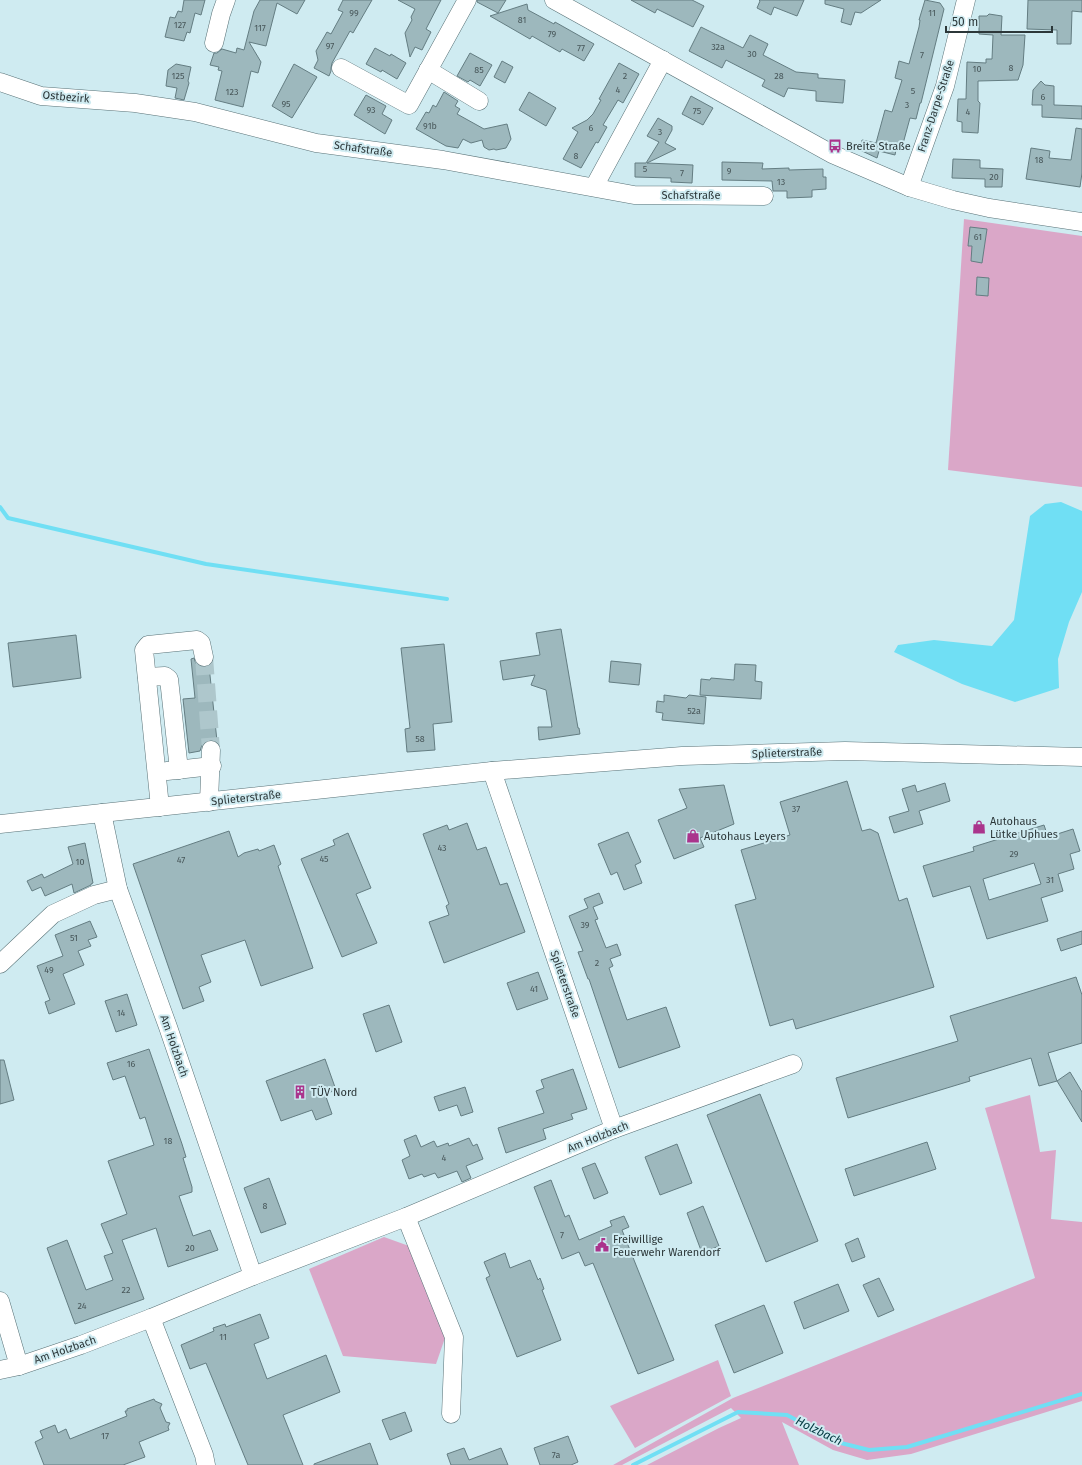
<svg xmlns="http://www.w3.org/2000/svg" width="1082" height="1465" font-family="'Fira Sans',sans-serif">
  <style>
    .green { fill: #daa7c8 }
    .water { fill: #70dff4 }
    .lines { fill: none; stroke-linecap: round; stroke-linejoin: round }
    .stream { stroke: #70dff4; stroke-width: 4 }
    .building { fill: #9db8bd; stroke: #647d82; fill-rule: evenodd }
    .minor-tunnel { stroke: #aec7cc; stroke-width: 18; stroke-dasharray: 18 9; stroke-linecap: butt }
    .minor-casing { stroke: #597277; stroke-width: 19 }
    .minor { stroke: #fff; stroke-width: 18 }
    .labels { text-anchor: middle; dominant-baseline: central; stroke-width: 4; stroke-linejoin: round; paint-order: stroke }
    .number-label { font-size: 9px; fill: #48575a }
    .street-label { font-size: 11px; fill: #2c3739; stroke: #cfebf1 }
    .poi-label { font-size: 11px; fill: #2c3739; stroke: #cfebf1; text-anchor: start }
    .water-label { font-size: 12px; font-style: italic; fill: #00363f; stroke: #cfebf1 }
  </style>
  <rect width="100%" height="100%" fill="#cfebf1"/>
  <g class="green">
    <path d="M964 219 1082 236V487L948 470Z"/>
    <path d="M1030 1095 1040 1152 1056 1150 1051 1219 1082 1222V1401L911 1454 867 1460 833 1450 782 1422 799 1465H647L719 1428 741 1418 731 1408 622 1465H613L733 1398 1035 1278 985 1108Z"/>
    <path d="M384 1237 409 1246 446 1335 436 1364 343 1356 309 1269Z"/>
    <path d="M718 1360 731 1396 635 1448 610 1406Z"/>
  </g>
  <path class="water" d="M1061 502 1082 511V592L1069 622 1058 659 1059 688 1015 702 962 684 894 652 898 645 934 640 992 646 1014 620 1030 516 1045 504Z"/>
  <g class="lines">
    <g class="stream">
      <path d="M0 507 8 518 206 564 447 599"/>
      <path d="M633 1465 738 1412 787 1415 837 1442 869 1450 907 1447 1082 1394"/>
    </g>
  </g>
  <g class="building">
    <path d="M184 0H205L201 15 195 13 190 33 187 32 184 41 165 37 170 17 175 18 178 11 182 12Z"/>
    <path d="M260 0H305L297 14 277 3 266 46 249 42 261 62 258 73 251 71 243 107 215 100 222 71 218 70 219 67 210 65 214 53H217L222 49 236 53 237 48 244 50 254 11Z"/>
    <path d="M343 0H372L353 33 350 31 332 63 331 68V71L329 76 314 68 318 60 316 51 327 32 331 34 343 12 338 10Z"/>
    <path d="M398 0H441L426 29 431 32 422 50 415 47 410 57 405 33 412 20 411 17 415 9Z"/>
    <path d="M477 0H506L498 13 477 2Z"/>
    <path d="M631 0H692L704 6 693 27 657 9 655 13Z"/>
    <path d="M759 0H804L797 16 774 7 771 15 757 8 760 1Z"/>
    <path d="M825 0H881L861 13 855 12 851 25 841 22 844 9 825 4Z"/>
    <path d="M925 0 940 3 944 9 921 103H920L916 119 910 118 901 151 896 150 895 155 879 151 877 158 860 150 862 140 876 143 885 110 892 112 902 80 895 78 899 61 909 64 919 27 920 20H919Z"/>
    <path d="M1028 0H1082V12L1072 11 1071 44H1057V30L1027 29Z"/>
    <path d="M527 4 528 10 554 24 555 22 594 44 584 61 562 49 560 52 532 36 530 39 490 16Z"/>
    <path d="M989 14 1002 16 1001 35H1025L1023 65 1018 80 978 81V101L980 103 978 133 962 132V122L957 121 958 99H966L967 62 986 63V59H992L993 35 979 34V16H987Z"/>
    <path d="M701 27 743 48 750 35 768 44 763 55 796 72 818 74V78L845 80 843 103 816 101V91L788 88 784 97 762 86 765 80 726 60 722 68 689 51Z"/>
    <path d="M375 48 390 56 391 54 406 63 397 79 382 70 381 72 366 64Z"/>
    <path d="M470 53 492 65 480 86 470 80 468 82 457 76Z"/>
    <path d="M502 61 513 67 505 83 494 77Z"/>
    <path d="M619 63 639 74 623 103 618 100 603 125 607 127 598 143 596 142 581 168 563 159 578 132 572 128 587 120 593 114 601 100 599 99Z"/>
    <path d="M176 64 191 67 188 81 189 83 184 100 175 98 177 88 166 86 168 70Z"/>
    <path d="M294 64 317 77 292 118 272 106Z"/>
    <path d="M1041 81 1045 85 1054 86V105L1082 106V119L1042 117V105H1032L1033 90Z"/>
    <path d="M444 92 458 101 455 106 460 109 457 114 484 129 507 124 511 139 506 148 496 150 494 149 489 150 484 147 482 140 471 143 463 139 458 148 446 146 416 129 426 112 429 113 433 105 436 107Z"/>
    <path d="M529 92 556 108 546 126 519 110Z"/>
    <path d="M366 95 386 106 382 114 392 120 385 134 354 115Z"/>
    <path d="M691 96 713 108 703 125 682 114Z"/>
    <path d="M658 118 672 126V130L665 143 676 149 647 163 693 165 692 183 671 182V178L635 177V163H646L659 142 647 136Z"/>
    <path d="M1076 128 1082 129V173L1080 187 1026 179 1031 148 1050 151 1049 158 1071 160Z"/>
    <path d="M953 159 980 160V168L1003 169 1002 187H985V179L952 178Z"/>
    <path d="M722 162 763 163 762 169 789 168V170L823 169V177H826V189L812 190V197L787 198V191H773L772 181 722 180Z"/>
    <path d="M970 227 987 229 982 263 971 261 972 246H968Z"/>
    <path d="M977 277 989 278 988 296 976 295Z"/>
    <path d="M561 629 578 728H579L580 734 539 740 538 727H552L546 690 531 685 535 675 503 680 500 661 540 655 536 633Z"/>
    <path d="M76 635 81 678 13 687 8 643Z"/>
    <path d="M444 644 452 722 433 724 435 750 407 752 405 729 410 728 401 648Z"/>
    <path d="M194 658 196 664 200 667H206L209 666 217 741 212 740 206 741 202 745 200 751 189 753 183 699 195 698 191 659Z"/>
    <path d="M611 661 641 664 639 685 609 682Z"/>
    <path d="M735 664 756 665 755 681 762 682 761 699 700 695 701 679 710 680 711 678 734 680Z"/>
    <path d="M664 695 686 698 689 695 706 697 704 724 662 720 663 713 656 712 657 701 664 702Z"/>
    <path d="M847 781 862 831 870 829 878 833 899 901 907 898 934 987 796 1029 793 1019 770 1026 735 905 756 899 741 850 790 835 780 802Z"/>
    <path d="M945 783 950 801 919 811 923 824 894 833 889 817 909 811 902 789 915 785 917 792Z"/>
    <path d="M724 785 734 824 700 838 704 847 674 859 658 820 687 808 679 789Z"/>
    <path d="M467 823 477 850 486 847 500 885 507 883 525 932 444 963 429 922 449 915 446 906 449 904 423 834 447 825 449 830Z"/>
    <path d="M1044 825 1048 837 1073 829 1080 851 1070 854 1074 869 1058 874 1063 891 1041 898 1048 921 987 939 970 886 933 897 923 866 974 851 973 847ZM1034 863 1041 884 989 900 983 879Z"/>
    <path d="M229 831 238 857 244 853 258 849 259 851 274 845 281 864 278 866 313 968 261 986 245 940 201 955 211 982 199 987 204 1001 183 1009 133 864Z"/>
    <path d="M628 832 641 862 635 865 642 883 624 890 617 872 611 875 598 844Z"/>
    <path d="M348 833 371 888 356 894 377 943 342 957 301 859 335 845 333 840Z"/>
    <path d="M85 843 93 883 91 884V885L74 893 72 884 45 896 41 887 32 891 27 881 42 874 44 878 73 864 68 847Z"/>
    <path d="M599 893 603 903 593 907 598 919 595 920 606 948 617 944 621 955 610 959 613 966 609 968 627 1020 666 1007 680 1047 619 1068 589 979H588L578 952 583 951 569 916 588 908 584 899Z"/>
    <path d="M90 921 97 937 88 940 91 946 78 951 84 965 63 974 75 1004 49 1014 45 1002 50 1000 37 966 63 956 55 935Z"/>
    <path d="M1082 931V944L1061 951 1057 939Z"/>
    <path d="M538 972 548 999 517 1010 507 983Z"/>
    <path d="M1076 977 1082 995V1043L1048 1053 1057 1081 1070 1072 1082 1092V1122L1057 1081 1039 1086 1031 1058 969 1077 970 1081 848 1118 836 1078 958 1041 950 1016Z"/>
    <path d="M127 994 137 1025 116 1032 105 1001Z"/>
    <path d="M389 1005 402 1042 376 1052 363 1014Z"/>
    <path d="M149 1049 182 1144 186 1157 183 1158 192 1187V1192L179 1196 193 1236 210 1230 218 1250 168 1267 156 1228 122 1240 144 1299 75 1324 47 1248 67 1240 86 1290 113 1280 104 1256 113 1253 101 1224 127 1214 108 1161 154 1145 145 1117 140 1119 125 1076 113 1080 107 1063Z"/>
    <path d="M325 1059 336 1090 325 1094 332 1114 316 1120 312 1110 281 1121 266 1081Z"/>
    <path d="M0 1060H4L14 1100 0 1104Z"/>
    <path d="M573 1069 587 1109 571 1114 573 1119 543 1129 546 1139 506 1153 498 1128 544 1113 536 1091 544 1088 541 1080Z"/>
    <path d="M465 1087 473 1112 461 1116 457 1105 439 1111 434 1097Z"/>
    <path d="M760 1094 818 1241 766 1262 707 1115Z"/>
    <path d="M416 1135 421 1147 434 1141 437 1147 448 1143 449 1146 469 1138 473 1146 477 1144 483 1159 466 1166 471 1178 462 1182 457 1171 438 1178 435 1173 424 1177 422 1174 409 1179 402 1160 410 1156 404 1140Z"/>
    <path d="M927 1142 936 1169 854 1196 845 1169Z"/>
    <path d="M677 1144 692 1183 660 1195 645 1157Z"/>
    <path d="M595 1163 608 1193 594 1199 582 1168Z"/>
    <path d="M269 1178 286 1224 261 1233 244 1188Z"/>
    <path d="M551 1180 565 1217 569 1215 579 1240 612 1226 610 1221 624 1216 629 1227 622 1230 674 1360 638 1374 593 1263 585 1266 579 1252 562 1259 534 1187Z"/>
    <path d="M703 1206 719 1246 702 1253 687 1213Z"/>
    <path d="M858 1238 865 1257 852 1262 845 1244Z"/>
    <path d="M505 1253 510 1268 530 1260 538 1280 540 1278 544 1289 542 1290 561 1340 517 1357 486 1278 490 1276 484 1262Z"/>
    <path d="M879 1278 894 1310 878 1317 863 1285Z"/>
    <path d="M838 1284 849 1311 804 1329 794 1302Z"/>
    <path d="M764 1305 783 1353 734 1373 715 1325Z"/>
    <path d="M260 1314 269 1338 254 1344 267 1379 326 1355 340 1392 283 1415 303 1465H248L206 1363 190 1369 181 1345 214 1331 213 1328 225 1324 226 1327Z"/>
    <path d="M154 1399 155 1401 162 1404 160 1408 166 1422 170 1423 168 1427 169 1430 139 1442 145 1457 123 1465H44L35 1442 43 1438 40 1431 55 1425 58 1433 66 1429 70 1439 127 1416 125 1411H127V1409Z"/>
    <path d="M405 1412 412 1431 390 1440 382 1420Z"/>
    <path d="M568 1436 578 1462 571 1465H540L534 1448Z"/>
    <path d="M370 1443 378 1465H314V1464Z"/>
    <path d="M464 1448 469 1460 501 1448 508 1465H451L447 1454Z"/>
  </g>
  <g class="lines">
    <path class="minor-tunnel" d="M204 657 211 750"/>
    <g class="minor-casing">
      <g id="minor">
        <path d="M554 0 832 154 909 187 953 200 989 208 1082 222"/>
        <path d="M214 43 221 14 226 0"/>
        <path d="M341 68 409 105 467 0"/>
        <path d="M428 70 479 101"/>
        <path d="M0 82 41 96 135 103 195 112 316 143 443 160 634 195 764 196"/>
        <path d="M594 187 663 60"/>
        <path d="M909 187 945 86 966 0"/>
        <path d="M147 677 165 676 169 679 179 770"/>
        <path d="M167 771 212 766"/>
        <path d="M492 771 614 1129"/>
        <path d="M209 802 211 750"/>
        <path d="M160 807 144 650 148 645 197 640 201 643 204 657"/>
        <path d="M102 813 118 889 168 1027 253 1276"/>
        <path d="M0 824 492 771 682 756 845 751 1082 757"/>
        <path d="M0 964 53 914 94 895 118 889"/>
        <path d="M406 1217 454 1337 451 1414"/>
        <path d="M0 1301 19 1366"/>
        <path d="M151 1318 204 1455 206 1465"/>
        <path d="M0 1370 19 1366 81 1345 151 1318 253 1276 406 1217 614 1129 793 1064"/>
      </g>
    </g>
    <use href="#minor" class="minor"/>
  </g>
  <defs>
    <g id="bus-bare" transform="scale(1.08)"><path d="M-5-6H5V4H4V6H2V4H-2V6H-4V4H-5ZM-3.5-4V0h7V-4ZM-3.5 1.2v1.5H-2V1.2ZM2 1.2v1.5H3.5V1.2Z" fill="#aa348c" stroke="#cfebf1" stroke-width="2.5" paint-order="stroke"/></g>
    <g id="shop-bare" transform="scale(1.08)"><path d="M-5-2.5h2.3a2.7 3.5 0 0 1 5.4 0H5L5.5 6h-11ZM-1.5-2.5h3a1.5 2.3 0 0 0-3 0Z" fill="#aa348c" stroke="#cfebf1" stroke-width="2.5" paint-order="stroke"/></g>
    <g id="building-bare" transform="scale(1.08)"><path d="M-4-6H4V6H1V3H-1V6H-4ZM-2.5-4.3h1.7v1.8h-1.7ZM.8-4.3h1.7v1.8H.8ZM-2.5-1h1.7V.8h-1.7ZM.8-1h1.7V.8H.8Z" fill="#aa348c" stroke="#cfebf1" stroke-width="2.5" paint-order="stroke"/></g>
    <g id="civic-bare" transform="scale(1.08)"><path d="M-.6-6.5H3V-4.5H.6V-3L4-1V1h2V6H-6V1h2V-1L-.6-3ZM-1.2 2.5V6h2.4V2.5Z" fill="#aa348c" stroke="#cfebf1" stroke-width="2.5" paint-order="stroke"/></g>
  </defs>
  <g fill-rule="evenodd">
    <use href="#bus-bare" x="835" y="146"/>
    <use href="#shop-bare" x="979" y="827"/>
    <use href="#shop-bare" x="693" y="836"/>
    <use href="#building-bare" x="300" y="1092"/>
    <use href="#civic-bare" x="602" y="1245"/>
  </g>
  <g class="labels">
    <g class="number-label">
      <text x="354" y="13">99</text>
      <text x="932" y="13">11</text>
      <text x="522" y="20">81</text>
      <text x="180" y="25">127</text>
      <text x="260" y="28">117</text>
      <text x="552" y="34">79</text>
      <text x="330" y="46">97</text>
      <text x="718" y="47">32a</text>
      <text x="581" y="48">77</text>
      <text x="752" y="54">30</text>
      <text x="922" y="55">7</text>
      <text x="1011" y="68">8</text>
      <text x="977" y="69">10</text>
      <text x="479" y="70">85</text>
      <text x="178" y="76">125</text>
      <text x="625" y="76">2</text>
      <text x="779" y="76">28</text>
      <text x="618" y="90">4</text>
      <text x="913" y="91">5</text>
      <text x="232" y="92">123</text>
      <text x="1043" y="97">6</text>
      <text x="286" y="104">95</text>
      <text x="907" y="105">3</text>
      <text x="371" y="110">93</text>
      <text x="697" y="111">75</text>
      <text x="968" y="112">4</text>
      <text x="430" y="126">91b</text>
      <text x="591" y="128">6</text>
      <text x="660" y="132">3</text>
      <text x="576" y="156">8</text>
      <text x="1039" y="160">18</text>
      <text x="645" y="169">5</text>
      <text x="729" y="171">9</text>
      <text x="682" y="173">7</text>
      <text x="994" y="177">20</text>
      <text x="781" y="182">13</text>
      <text x="978" y="237">61</text>
      <text x="694" y="711">52a</text>
      <text x="420" y="739">58</text>
      <text x="796" y="809">37</text>
      <text x="442" y="848">43</text>
      <text x="1014" y="854">29</text>
      <text x="324" y="859">45</text>
      <text x="181" y="860">47</text>
      <text x="80" y="862">10</text>
      <text x="1050" y="880">31</text>
      <text x="585" y="925">39</text>
      <text x="74" y="938">51</text>
      <text x="597" y="963">2</text>
      <text x="49" y="970">49</text>
      <text x="534" y="989">41</text>
      <text x="121" y="1013">14</text>
      <text x="131" y="1064">16</text>
      <text x="168" y="1141">18</text>
      <text x="444" y="1158">4</text>
      <text x="265" y="1206">8</text>
      <text x="562" y="1235">7</text>
      <text x="190" y="1248">20</text>
      <text x="126" y="1290">22</text>
      <text x="82" y="1306">24</text>
      <text x="223" y="1337">11</text>
      <text x="105" y="1436">17</text>
      <text x="556" y="1455">7a</text>
    </g>
    <g class="street-label">
      <text transform="translate(66 97) rotate(5)">Ostbezirk</text>
      <text transform="translate(936 106) rotate(-72)">Franz-Darpe-Straße</text>
      <text transform="translate(363 149) rotate(8)">Schafstraße</text>
      <text x="691" y="195">Schafstraße</text>
      <text transform="translate(787 753) rotate(-2)">Splieterstraße</text>
      <text transform="translate(246 798) rotate(-6)">Splieterstraße</text>
      <text transform="translate(565 984) rotate(71)">Splieterstraße</text>
      <text transform="translate(174 1046) rotate(71)">Am Holzbach</text>
      <text transform="translate(598 1137) rotate(-22)">Am Holzbach</text>
      <text transform="translate(65 1350) rotate(-19)">Am Holzbach</text>
    </g>
    <g class="poi-label">
      <text x="846" y="146">Breite Straße</text>
      <text x="990" y="821">Autohaus<tspan x="990" dy="13">Lütke Uphues</tspan></text>
      <text x="704" y="836">Autohaus Leyers</text>
      <text x="311" y="1092">TÜV Nord</text>
      <text x="613" y="1239">Freiwillige<tspan x="613" dy="13">Feuerwehr Warendorf</tspan></text>
    </g>
    <g class="water-label">
      <text transform="translate(819 1431) rotate(26)">Holzbach</text>
    </g>
  </g>
  <path d="M946 26v6h106v-6" fill="none" stroke="#2c3739" stroke-width="2"/>
  <text x="952" y="26" font-size="12" fill="#2c3739" stroke="#cfebf1" stroke-width="3" paint-order="stroke">50 m</text>
</svg>
